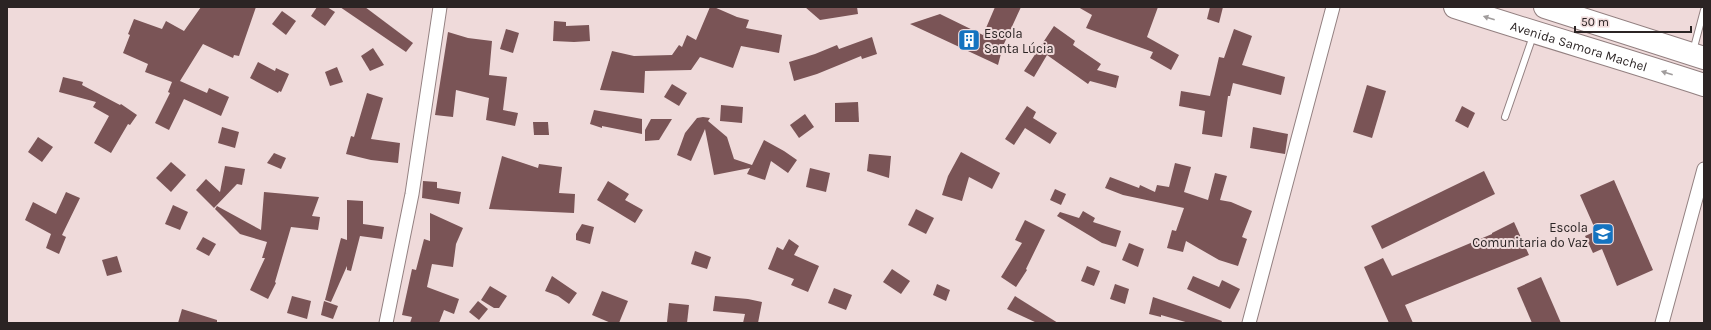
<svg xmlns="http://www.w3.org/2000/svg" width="1711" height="330" font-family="Karla,sans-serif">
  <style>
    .building { fill: #7a5456 }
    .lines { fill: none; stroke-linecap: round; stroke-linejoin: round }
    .lane-casing { stroke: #938081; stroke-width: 8 }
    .street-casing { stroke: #938081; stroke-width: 15 }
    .highway-casing { stroke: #938081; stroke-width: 24 }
    .lane { stroke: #fff; stroke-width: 6 }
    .street { stroke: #fff; stroke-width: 13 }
    .highway { stroke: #fff; stroke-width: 22 }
    .oneway { fill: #a09c9c }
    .labels { text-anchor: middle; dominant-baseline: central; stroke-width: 4; stroke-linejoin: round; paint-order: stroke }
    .poi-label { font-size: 13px; fill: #2b2424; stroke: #efdada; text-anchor: start }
    .street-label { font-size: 13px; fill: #2b2424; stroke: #efdada }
  </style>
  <rect width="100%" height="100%" fill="#efdada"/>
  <g class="building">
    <path d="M201 7H256L239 56 234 55 233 58 203 44 180 81 207 93 209 88 229 97 221 116 184 99 169 130 155 123 170 93 168 92 172 82 145 72 148 64 123 53 130 35 128 34 134 19 162 29 166 21 184 31Z"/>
    <path d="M317 7H327L335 12 325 26 311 16Z"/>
    <path d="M340 7H365L413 43 406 52Z"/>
    <path d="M710 7H714L737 17 749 20 746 28 782 35 779 53 741 46 733 68 700 57 691 70 645 71 644 93 600 90 612 51 634 56 672 55 679 45 682 47 687 35 696 40Z"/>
    <path d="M805 7H857L858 14 820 20Z"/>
    <path d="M995 7H1021L1003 46 998 65 910 24 940 14 983 35Z"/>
    <path d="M1078 7H1158L1147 37 1179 55 1171 70 1150 58 1153 52 1086 28 1092 15Z"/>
    <path d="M1210 7H1223L1219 23 1207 19Z"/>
    <path d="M282 11 296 21 286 35 272 24Z"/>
    <path d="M554 21 566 22V26L589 25 590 41 574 42 553 41Z"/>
    <path d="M1054 26 1075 41 1073 45 1101 64 1097 70 1119 76 1116 88 1090 81 1088 84 1047 55 1034 77 1024 71Z"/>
    <path d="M506 29 519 33 513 53 500 49Z"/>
    <path d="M1234 29 1252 36 1242 65 1285 77 1281 95 1233 83 1230 96H1228L1222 137 1202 134 1205 111 1179 106 1181 91 1210 96 1219 57 1224 58Z"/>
    <path d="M448 32 468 38 492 41 489 75 507 77 503 110 518 113 515 126 486 120 489 98 456 90 453 117 435 115Z"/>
    <path d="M872 37 877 54 862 59 861 56 817 74 794 81 789 62 815 54 837 45 839 49Z"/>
    <path d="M373 48 384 65 370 71 361 56Z"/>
    <path d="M258 62 275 71 276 68 289 74 281 92 279 91 278 93 250 78Z"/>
    <path d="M337 67 343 82 330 86 325 72Z"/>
    <path d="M63 77 83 82 82 85 120 105 121 104 137 115 130 125 128 124 111 153 94 143 109 116 93 107 96 102 59 92Z"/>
    <path d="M672 84 687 93 679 106 664 97Z"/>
    <path d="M1367 85 1386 91 1372 138 1353 132Z"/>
    <path d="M367 93 383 98 371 139 400 143 398 163 371 160 346 154 351 136 354 137Z"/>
    <path d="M858 102 859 122H835V103Z"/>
    <path d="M721 105 743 107 742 123 720 121Z"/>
    <path d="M1027 106 1036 112 1033 118 1057 133 1050 144 1025 128 1014 145 1005 139Z"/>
    <path d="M1462 106 1475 113 1468 128 1455 121Z"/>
    <path d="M594 110 642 119V134L602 126V128L590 124Z"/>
    <path d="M805 114 814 127 799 138 790 125Z"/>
    <path d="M703 117 710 118 708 121 727 137 734 159 752 165 764 140 784 151 797 160 788 173 771 161 765 180 747 174 750 168 714 175 705 129 691 161 677 155 685 133 697 118Z"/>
    <path d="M651 119H672L659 140 645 141V130Z"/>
    <path d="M533 122H548L549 135H534Z"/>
    <path d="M222 127 239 132 235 148 218 143Z"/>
    <path d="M1253 127 1288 134 1285 154 1250 148Z"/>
    <path d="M38 137 53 147 42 162 28 152Z"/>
    <path d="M961 152 1000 173 992 189 969 177 962 201 942 195 948 176Z"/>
    <path d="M274 153 286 158 281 169 267 163Z"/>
    <path d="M869 154 891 156 889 178 867 171Z"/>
    <path d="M502 156 538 168 539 164 562 167 559 193 575 194 574 213 489 209Z"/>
    <path d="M171 162 186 175 171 192 156 178Z"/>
    <path d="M1175 163 1191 167 1184 192 1208 200 1215 173 1227 176 1220 200 1231 202 1252 211 1242 237 1247 239 1238 266 1219 260 1186 241 1183 252 1167 248 1172 230 1176 231 1184 208 1123 195 1105 188 1110 177 1139 188 1140 185 1155 192 1157 185 1169 187Z"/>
    <path d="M225 166 245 169 242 185 237 184 214 208 196 190 206 179 220 192Z"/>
    <path d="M810 168 830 173 826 192 806 187Z"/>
    <path d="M1484 171 1495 194 1382 249 1371 226Z"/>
    <path d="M1614 180 1653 270 1617 286 1602 249 1593 253 1585 236 1596 231 1580 195Z"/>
    <path d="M423 181 437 182V188L461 192 459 204 422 198Z"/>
    <path d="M608 181 629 194 625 200 643 210 635 223 597 200Z"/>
    <path d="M1055 189 1066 194 1061 205 1050 200Z"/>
    <path d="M66 192 80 198 62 235 66 237 59 254 46 248 51 234 25 220 33 202 56 214Z"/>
    <path d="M264 192 319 197 312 216 320 217 318 230 291 227 275 282 276 283 268 299 250 290 265 258H262L267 242 240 234 215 209 217 206 261 230Z"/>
    <path d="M347 200 363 201V224L384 227 382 239 360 236 351 271 347 270V266L331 302 325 300 341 238 347 240Z"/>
    <path d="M173 205 188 212 180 230 165 224Z"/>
    <path d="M916 209 934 218 926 234 908 225Z"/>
    <path d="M1083 211 1095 218 1093 222 1121 231 1116 247 1102 243 1057 216 1060 212 1079 218Z"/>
    <path d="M430 213 463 228 456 244 453 267 432 264 427 287 459 299 454 314 444 310 439 323H410L412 317 402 315 412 269 416 270 424 239 430 241Z"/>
    <path d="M1025 220 1045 230 1026 269 1027 270 1016 287 1001 277 1022 243 1015 240Z"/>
    <path d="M1514 222 1529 255 1405 305 1413 323H1389L1364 267 1383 258 1392 276 1492 234V233Z"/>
    <path d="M582 224 594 227 590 244 576 240V234Z"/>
    <path d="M203 237 216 244 209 256 196 249Z"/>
    <path d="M789 239 799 246 794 255 819 266 808 292 791 285 794 279 768 269 777 247 783 250Z"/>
    <path d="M1129 243 1144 249 1138 267 1122 260Z"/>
    <path d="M695 251 711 257 707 269 691 264Z"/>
    <path d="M117 256 122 272 107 276 102 260Z"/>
    <path d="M1087 266 1100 271 1094 286 1081 281Z"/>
    <path d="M892 269 910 281 901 294 883 282Z"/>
    <path d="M552 276 577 293 569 304 558 296 545 291Z"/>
    <path d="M1193 276 1219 287 1222 280 1240 289 1230 309 1187 289Z"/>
    <path d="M1541 277 1561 323H1532L1517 288Z"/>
    <path d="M937 284 950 290 946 301 933 295Z"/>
    <path d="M1115 284 1129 289 1125 304 1110 299Z"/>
    <path d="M490 286 507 296 499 308H494L481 300Z"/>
    <path d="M834 288 852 295 846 310 828 303Z"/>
    <path d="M602 291 628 301 619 323H611L592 315Z"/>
    <path d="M292 296 311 301 307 319 287 313Z"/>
    <path d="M715 296 748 299 762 302 758 323H743L745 314 713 311Z"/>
    <path d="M1015 296 1058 323H1037L1007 309Z"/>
    <path d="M1153 297 1222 321 1221 323H1189L1161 315V317L1149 314Z"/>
    <path d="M324 301 338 306 333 319 321 315Z"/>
    <path d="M478 301 488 309 479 320 469 312Z"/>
    <path d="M669 303 689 305 687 323 667 322Z"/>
    <path d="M182 309 217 320V323H178Z"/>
  </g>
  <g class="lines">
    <g class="lane-casing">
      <g id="lane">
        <path d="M1693 51 1704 10"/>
        <path d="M1505 117 1533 36"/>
      </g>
    </g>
    <g class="street-casing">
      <g id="street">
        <path d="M386 323 412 194 440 7"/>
        <path d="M1249 323 1333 7"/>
        <path d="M1662 323 1704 169"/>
      </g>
    </g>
    <g class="highway-casing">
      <g id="highway">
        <path id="s1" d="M1455 7C1538 34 1621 58 1704 85"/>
        <path d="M1545 7 1704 58"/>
      </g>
    </g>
    <use href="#lane" class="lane"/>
    <use href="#street" class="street"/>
    <use href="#highway" class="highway"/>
  </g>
  <defs><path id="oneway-solid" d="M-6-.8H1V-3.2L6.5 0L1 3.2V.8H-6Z"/></defs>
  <g class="oneway">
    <use href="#oneway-solid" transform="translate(1489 18) rotate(-162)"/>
    <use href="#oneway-solid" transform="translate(1667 73) rotate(-162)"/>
  </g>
  <defs>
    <g id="building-square" transform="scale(1.15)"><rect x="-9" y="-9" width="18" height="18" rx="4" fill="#1473c0" stroke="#efdada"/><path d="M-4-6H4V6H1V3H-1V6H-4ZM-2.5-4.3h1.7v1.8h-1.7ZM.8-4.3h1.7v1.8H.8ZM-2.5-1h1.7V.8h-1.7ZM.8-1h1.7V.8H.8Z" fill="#fff"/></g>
    <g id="school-square" transform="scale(1.15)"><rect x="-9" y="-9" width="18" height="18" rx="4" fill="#1473c0" stroke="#efdada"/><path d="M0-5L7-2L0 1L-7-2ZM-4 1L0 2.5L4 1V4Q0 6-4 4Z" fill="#fff"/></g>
  </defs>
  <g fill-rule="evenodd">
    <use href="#building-square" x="969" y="40"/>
    <use href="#school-square" x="1603" y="234"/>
  </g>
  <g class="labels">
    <g class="poi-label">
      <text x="984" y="33">Escola<tspan x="984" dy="15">Santa Lúcia</tspan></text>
      <text x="1588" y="227" text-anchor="end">Escola<tspan x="1588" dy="15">Comunitaria do Vaz</tspan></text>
    </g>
    <g class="street-label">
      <text stroke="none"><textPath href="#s1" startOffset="130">Avenida Samora Machel</textPath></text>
    </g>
  </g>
  <rect width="1711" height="330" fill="none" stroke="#2b2424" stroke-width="16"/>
  <path d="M1575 26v6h116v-6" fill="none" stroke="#2b2424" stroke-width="2"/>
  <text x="1581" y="26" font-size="12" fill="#2b2424" stroke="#efdada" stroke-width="3" paint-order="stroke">50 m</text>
</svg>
